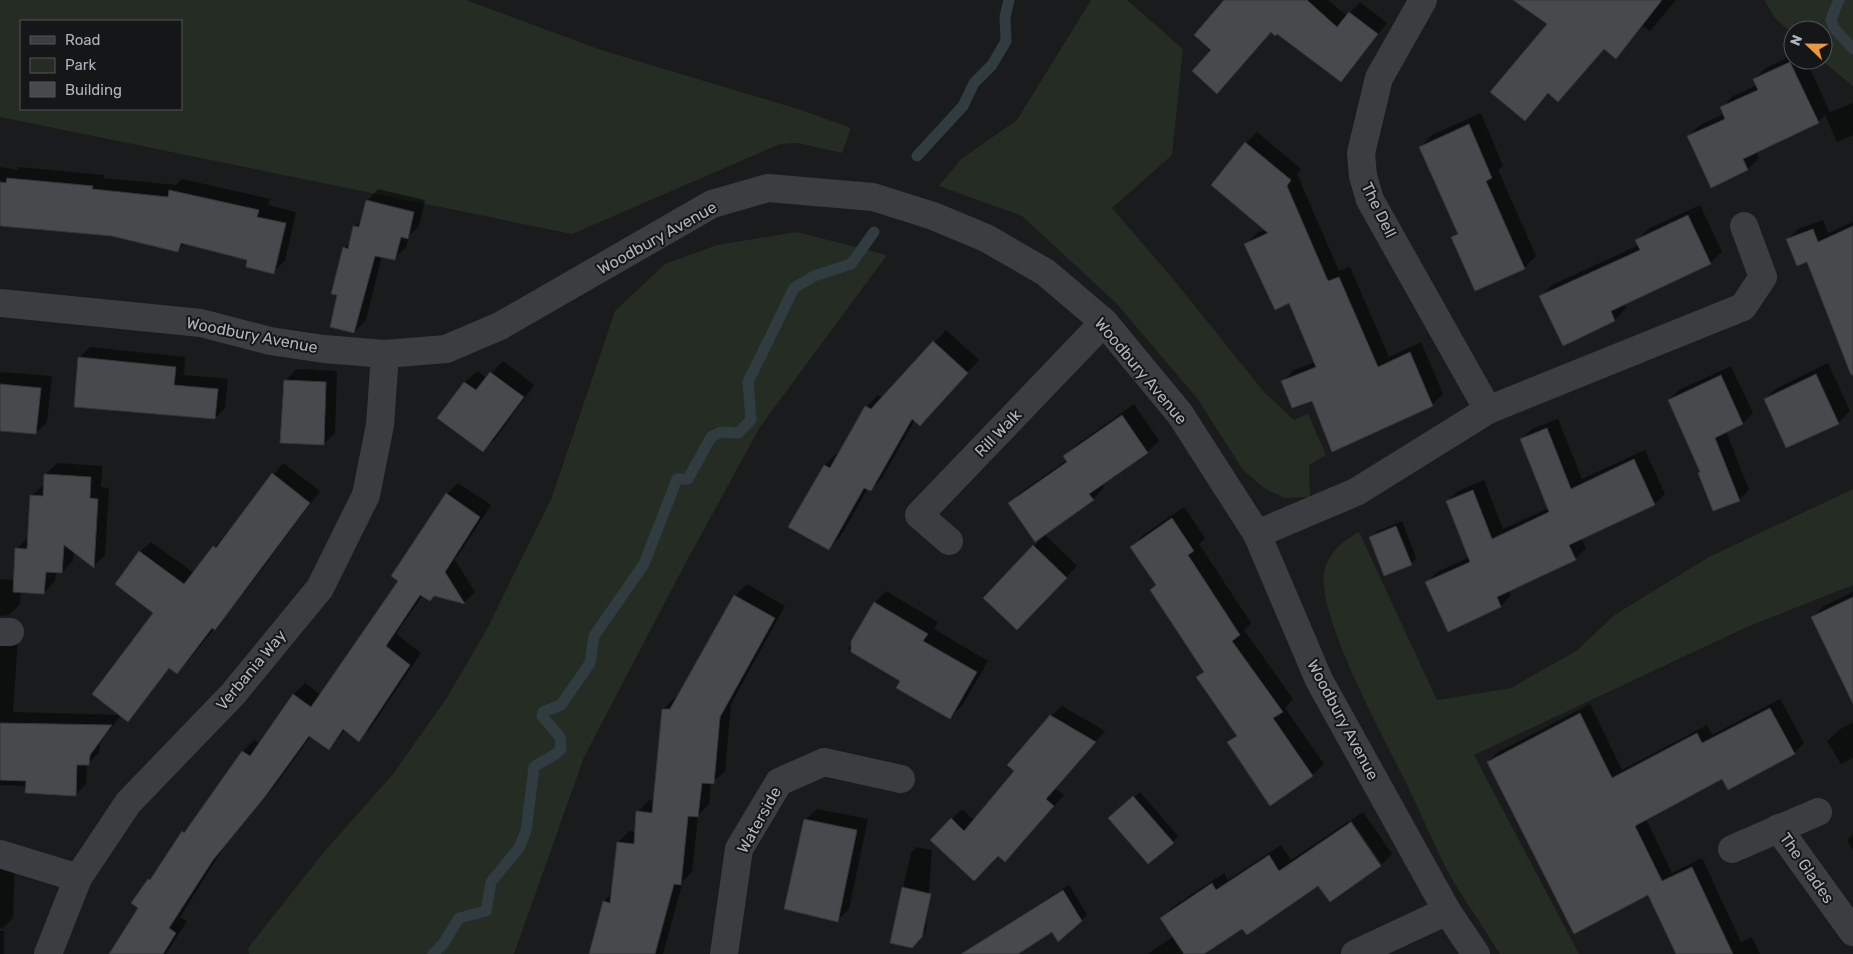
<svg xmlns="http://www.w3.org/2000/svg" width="1853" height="954" font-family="Rubik,sans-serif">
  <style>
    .green { fill: #242c24; fill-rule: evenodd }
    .shadow { fill: #0007 }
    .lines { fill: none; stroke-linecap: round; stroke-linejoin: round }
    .stream { stroke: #303c40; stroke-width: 11 }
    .building { fill: #47494c; stroke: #343538 }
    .minor { stroke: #3b3d41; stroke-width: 28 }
    .labels { text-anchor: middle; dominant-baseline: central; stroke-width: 4; stroke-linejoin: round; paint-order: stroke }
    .street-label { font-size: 16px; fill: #adb4bb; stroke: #151617 }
  </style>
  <rect width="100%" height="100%" fill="#1a1b1c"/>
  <g class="green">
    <path d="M0 0H466L601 50 801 110 851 128 842 153 798 143 780 144 572 234 0 117ZM21 21H181V109H21Z"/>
    <path d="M1091 0H1127L1183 49 1172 155 1112 208 1174 280 1264 392 1294 420 1308 414 1326 455 1309 465 1310 497 1285 498 1265 489 1243 470 1197 398 1116 303 1022 216 939 186 961 159 1017 120Z"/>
    <path d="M1764 0H1853V86L1821 60 1823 30H1793V34L1775 18Z"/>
    <path d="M797 232 887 255 760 427 684 566 584 757 514 954H249L248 948 324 852 393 774 446 699 486 631 552 497 615 311 665 264 717 245Z"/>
    <path d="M1853 489V585L1747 627 1474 755 1579 954H1500C1484 928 1466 903 1451 877 1436 850 1424 820 1410 791 1388 745 1318 620 1324 574 1327 553 1343 541 1359 532L1437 700 1511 688 1576 651 1616 614 1709 557Z"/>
  </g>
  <g class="shadow">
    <path d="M1226 0H1328L1347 16 1360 2 1387 23 1340 81 1277 32 1272 31 1227 82 1212 50Z"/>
    <path d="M1515 0H1676L1650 31 1643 26 1616 58 1604 48 1549 93 1525 119 1549 24Z"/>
    <path d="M1793 55V60H1806L1830 112 1853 103V135L1837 142 1825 115 1818 122 1756 151 1759 158 1748 169 1711 186 1688 136 1700 125 1724 114 1722 108 1733 96 1757 85 1754 79 1766 68Z"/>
    <path d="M1481 113 1503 166 1498 170 1536 256 1524 268 1453 238 1458 232 1421 147 1432 135Z"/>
    <path d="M1257 132 1301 169 1297 174 1339 271 1350 267 1389 357 1421 342 1443 394 1432 405 1333 451 1313 399 1283 381 1294 370 1315 362 1290 302 1246 244 1257 233 1266 229 1246 143Z"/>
    <path d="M0 167 17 170 19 167 104 175 103 178 176 185 182 179 270 199 268 205 296 212 285 261 273 272 249 259 185 243 178 250 112 235 4 225 0 228Z"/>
    <path d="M378 189 425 200 419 226 409 236 406 247 394 259 382 256 366 320 354 332 339 294 344 248 351 242 354 227 363 218 367 201Z"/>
    <path d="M1700 205 1722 252 1710 263 1624 304 1626 308 1615 320 1563 344 1541 297 1552 285 1639 245 1637 240 1648 229Z"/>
    <path d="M1823 220 1828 233 1853 222V326L1808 261 1788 239 1798 229Z"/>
    <path d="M946 330 979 360 931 413 915 420 882 478 870 490 868 488 840 537 828 548 825 465 836 454 839 455 866 407 878 395 883 398Z"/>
    <path d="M90 347 185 357 184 375 228 379 225 408 215 418 75 406 80 357Z"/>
    <path d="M503 361 534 385 495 439 483 450 439 418 465 382 477 371 487 378Z"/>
    <path d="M1828 363 1850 411 1839 422 1787 447 1765 399 1777 388Z"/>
    <path d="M1731 366 1753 413 1743 423 1726 431 1749 490 1739 500 1701 471 1669 400 1679 390Z"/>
    <path d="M297 369 337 371 335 433 324 444 285 381Z"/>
    <path d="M0 372 52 376 47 422 36 433 0 430Z"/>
    <path d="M1134 404 1159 441 1147 452 1102 484 1104 488 1093 499 1010 503 1021 492 1067 460 1065 456 1076 445Z"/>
    <path d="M1558 419 1582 479 1645 450 1665 494 1654 504 1581 538 1586 548 1575 559 1508 590 1511 595 1501 606 1449 630 1427 582 1437 572 1470 557 1447 501 1458 491 1484 480 1503 529 1549 508 1521 439 1532 429Z"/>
    <path d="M57 463 102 466 101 487 109 488 105 555 94 566 74 551 73 561 62 572H56L55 581 44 593 21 592 20 604 9 615 0 616V579L15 580 17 549 28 537 32 495 45 484V475Z"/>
    <path d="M283 463 320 491 254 580 187 662 177 672 170 667 128 720 154 613 140 552 151 542 194 573Z"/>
    <path d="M458 483 491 505 455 560 475 592 464 603 435 595H423L396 634 421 653 370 729 358 740 345 730 329 749 311 736 275 786 224 847 180 917 187 921 166 954H119L140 907 149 880 159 870 183 832 194 822 243 751 254 740 260 744 294 694 305 683 321 695 400 580 447 494Z"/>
    <path d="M1184 507 1205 538 1199 544 1251 623 1244 630 1293 699 1285 708 1324 764 1312 775 1229 742 1237 734 1198 678 1205 671 1157 584 1132 547 1143 535Z"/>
    <path d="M1402 521 1416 558 1411 564 1371 537 1376 532Z"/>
    <path d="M1045 535 1077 566 1028 617 1034 546Z"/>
    <path d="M747 584 785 606 731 704 725 772 711 783 709 804 698 816 692 872 683 881 663 954H599L591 952 604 901 612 893 618 843 629 831 636 832 638 812 649 800 654 801 663 709 675 698H678L735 596Z"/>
    <path d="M886 591 938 622 934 629 988 661 962 706 950 717 902 681 848 649 875 603Z"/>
    <path d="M1853 592V701L1813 617 1824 606Z"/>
    <path d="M0 632 18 637 13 712 121 715 100 743 99 753 87 764 86 784 75 795 26 786 0 785Z"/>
    <path d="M1780 699 1804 743 1794 753 1722 778 1646 819 1672 873 1702 858 1741 942 1752 937 1760 954H1677L1648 894 1488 762 1498 752 1590 704 1622 770 1707 725 1712 735Z"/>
    <path d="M1062 706 1105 731 1055 788 1064 795 1016 850 998 854 984 869 952 819 962 809 974 820 1016 771 1051 716Z"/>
    <path d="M1853 722V758L1841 764 1827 741 1839 730Z"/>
    <path d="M1140 792 1178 836 1173 842 1115 812Z"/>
    <path d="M817 809 868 819 849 909 837 920 805 820Z"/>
    <path d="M1363 812 1392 854 1382 864 1351 820Z"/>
    <path d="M1349 821 1381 865 1330 900 1319 884 1243 927 1202 954H1148L1174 936 1162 918 1173 907 1224 873 1228 880 1281 845 1291 860Z"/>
    <path d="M1853 834V850L1847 840Z"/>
    <path d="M916 847 932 850 926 931 911 946 891 942 911 853Z"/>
    <path d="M0 860H15L13 918 2 929 0 927Z"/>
    <path d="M1069 885 1087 915 1081 920 1052 930 1016 954H961Z"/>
    <rect x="0" y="931" width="4" height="23"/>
  </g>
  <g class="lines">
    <g class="stream">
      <path d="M1839 0 1831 19 1834 28 1853 49"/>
      <path d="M917 156 963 106 974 83 992 65 1006 41 1005 17 1009 0"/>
      <path d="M433 954 443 944 459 918 486 911 491 882 519 848 526 831 534 767C543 759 553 759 561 749L560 737 542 716 543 712 561 705 590 663 594 636 644 564 677 479H688L711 437 721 432 738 433 751 420 748 382 794 288 814 276 851 264 874 232"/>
    </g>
  </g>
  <g class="building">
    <path d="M1224 0H1307L1337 27 1349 12 1378 34 1341 82 1277 34 1275 36 1271 32 1217 94 1192 71 1211 50 1194 35Z"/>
    <path d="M1513 0H1662L1616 59 1604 49 1558 102 1548 93 1525 121 1490 92 1547 24Z"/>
    <path d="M1790 62 1819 123 1743 159 1748 170 1711 188 1687 136 1725 119 1720 107 1758 90 1753 79Z"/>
    <path d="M1469 124 1492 178 1486 181 1525 269 1475 291 1451 237 1458 234 1419 147Z"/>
    <path d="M1245 142 1291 180 1287 186 1328 281 1339 277 1378 367 1410 352 1433 406 1332 452 1312 401 1292 408 1281 381 1316 367 1289 303 1275 310 1244 244 1268 233 1211 185Z"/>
    <path d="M7 178 93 186 92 189 168 197 169 190 259 210 257 217 286 223 274 274 246 267 247 260 181 243 178 252 112 236 0 226V182L6 183Z"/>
    <path d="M366 200 414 212 408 239 401 237 395 260 375 256 354 333 330 327 337 295 331 294 343 247 348 249 353 226 359 227Z"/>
    <path d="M1688 215 1711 264 1611 311 1615 321 1563 346 1539 296 1640 250 1635 240Z"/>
    <path d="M1853 226V375H1851L1807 262 1797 266 1786 239 1813 229 1818 242Z"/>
    <path d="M933 341 968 373 920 426 912 419 871 491 864 488 829 550 788 527 824 465 830 468 865 406 871 409Z"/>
    <path d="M78 357 176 367 174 385 218 389 215 419 74 407Z"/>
    <path d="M490 372 524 397 483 452 437 418 464 382 476 390Z"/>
    <path d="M1816 374 1839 424 1786 448 1764 399Z"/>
    <path d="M1721 375 1743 424 1715 438 1740 501 1713 511 1698 473 1700 472 1668 400Z"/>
    <path d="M284 380 326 382 324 445 280 443Z"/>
    <path d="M0 384 41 388 36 434 0 431Z"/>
    <path d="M1122 415 1148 453 1089 494 1094 500 1035 542 1008 503 1067 462 1063 456Z"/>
    <path d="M1547 428 1571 489 1634 459 1655 505 1569 545 1576 560 1497 597 1501 607 1448 632 1425 582 1470 562 1446 501 1473 490 1492 539 1549 512 1520 439Z"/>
    <path d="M272 473 310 503 215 630 212 628 177 674 169 668 128 722 92 694 153 613 115 584 139 551 184 584 213 546 216 548Z"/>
    <path d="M44 474 91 477 90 498 98 499 94 568 64 545 62 573 46 572 44 594 13 592 15 548 27 549 30 495 43 496Z"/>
    <path d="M446 493 480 517 445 572 465 604 434 596 430 601 420 595 386 646 410 665 359 742 343 729 329 750 309 736 264 798 213 860 169 928 176 933 163 954H109L138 908 131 903 148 879 150 880 182 831 184 833 242 751 250 756 293 694 311 707 398 581 391 576Z"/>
    <path d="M1172 518 1194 551 1188 555 1240 635 1232 641 1283 712 1273 718 1313 776 1270 806 1227 742 1237 736 1196 677 1204 672 1150 590 1156 585 1130 547Z"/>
    <path d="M1396 526 1412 565 1384 576 1369 537Z"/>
    <path d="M1033 545 1067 578 1017 630 983 598Z"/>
    <path d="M734 595 775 618 720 717 714 784 702 783 698 817 688 816 681 885 674 884 655 954H589L603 901 610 903 617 842 634 844 636 811 652 813 662 709H670Z"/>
    <path d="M1853 597V704L1811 617Z"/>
    <path d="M874 602 928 634 923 641 977 672 950 719 896 688 900 681 851 652V641Z"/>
    <path d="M1770 708 1795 754 1728 790 1722 779 1635 826 1662 881 1692 867 1733 954H1676L1648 895 1574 934 1487 762 1580 713 1612 778 1697 733 1702 743Z"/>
    <path d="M1050 715 1096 742 1046 799 1054 806 1005 862 998 856 974 881 930 840 951 818 964 831 1014 771 1007 765Z"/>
    <path d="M0 723 112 725 90 755 89 765H77L76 796 25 793 26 781 0 780Z"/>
    <path d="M1133 796 1174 843 1148 864 1108 818Z"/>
    <path d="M804 819 857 830 838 922 784 909Z"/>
    <path d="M1351 822 1381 866 1330 902 1318 886 1247 935 1242 929 1204 954H1184L1160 918 1212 883 1216 890 1269 855 1279 871Z"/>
    <path d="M902 887 931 894 922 937 912 948 890 943Z"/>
    <path d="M1063 890 1082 921 1058 942 1052 932 1018 954H961Z"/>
  </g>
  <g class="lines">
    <g class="minor">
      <path d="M1423 0 1379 78 1361 153 1363 176 1370 200 1488 410"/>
      <path d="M0 303 201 323 270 341 324 349 385 354 446 349 500 326 712 204 768 188 873 197 933 216 986 238 1045 272 1104 322 1180 414 1257 534 1319 680 1447 911 1476 954"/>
      <path d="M1257 534 1356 492 1488 410 1743 307 1763 277 1744 226"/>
      <path d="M949 541 919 515 1104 322"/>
      <path d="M0 632H10"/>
      <path d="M1778 828 1853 932"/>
      <path d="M1732 849 1818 812"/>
      <path d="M0 854 78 878"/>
      <path d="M48 954 78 878 128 803 233 694 320 588 366 495 380 425 385 354"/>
      <path d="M724 954 739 849 779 782 824 762 901 779"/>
      <path d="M1355 954 1447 911"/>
    </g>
  </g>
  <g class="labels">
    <g class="street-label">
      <text transform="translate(1379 210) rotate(64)">The Dell</text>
      <text transform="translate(657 238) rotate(-29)">Woodbury Avenue</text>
      <text transform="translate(252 335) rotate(11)">Woodbury Avenue</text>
      <text transform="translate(1141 371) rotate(50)">Woodbury Avenue</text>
      <text transform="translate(998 433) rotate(-46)">Rill Walk</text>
      <text transform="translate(251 670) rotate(-50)">Verbania Way</text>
      <text transform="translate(1343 720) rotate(62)">Woodbury Avenue</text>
      <text transform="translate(759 820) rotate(-61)">Waterside</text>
      <text transform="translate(1807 868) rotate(55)">The Glades</text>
    </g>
  </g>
  <rect x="20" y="20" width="162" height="90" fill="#151617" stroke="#525559"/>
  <rect x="30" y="36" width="25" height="8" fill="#3b3d41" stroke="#525559"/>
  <text x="65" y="45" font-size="15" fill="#adb4bb">Road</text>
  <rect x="30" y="58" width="25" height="15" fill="#242c24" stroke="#525559"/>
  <text x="65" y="70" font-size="15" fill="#adb4bb">Park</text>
  <rect x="30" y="82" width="25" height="15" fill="#47494c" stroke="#525559"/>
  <text x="65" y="95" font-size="15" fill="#adb4bb">Building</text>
  <g transform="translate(1808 45) rotate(292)"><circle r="24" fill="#151617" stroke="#525559"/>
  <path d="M0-4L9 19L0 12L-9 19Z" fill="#eb9844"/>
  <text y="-8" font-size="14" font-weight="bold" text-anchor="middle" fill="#adb4bb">N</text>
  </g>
</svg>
